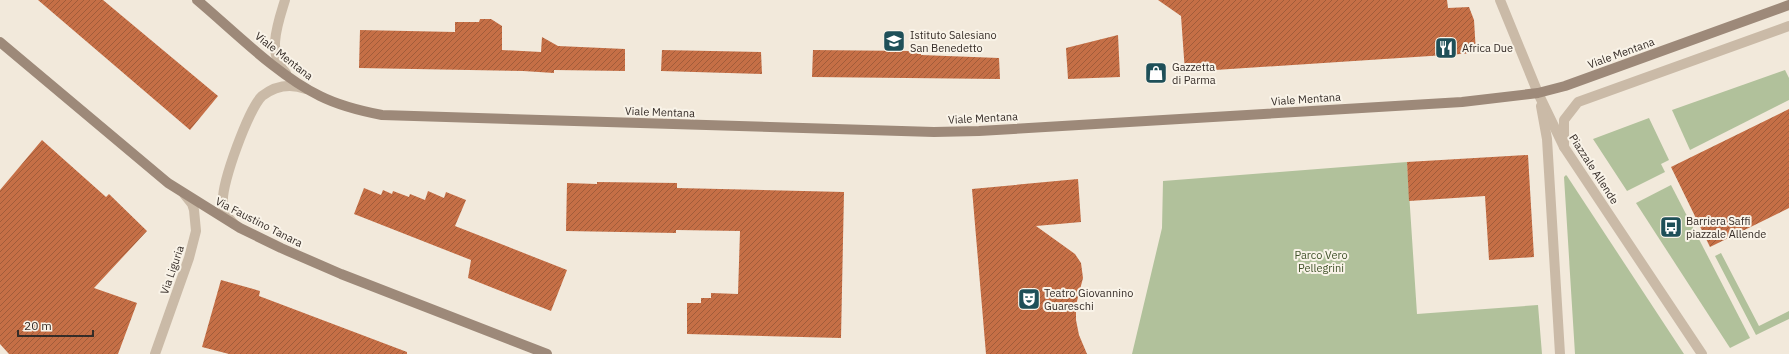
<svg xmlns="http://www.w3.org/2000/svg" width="1789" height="354" font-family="'IBM Plex Sans',sans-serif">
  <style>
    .green { fill: #b1c19b }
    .building { fill: url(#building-hatch) }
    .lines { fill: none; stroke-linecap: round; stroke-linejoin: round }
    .service { stroke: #cabaa7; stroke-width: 10 }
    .minor { stroke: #cabaa7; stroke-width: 10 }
    .tertiary { stroke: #cabaa7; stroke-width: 10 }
    .secondary { stroke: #9d8979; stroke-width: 10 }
    .labels { text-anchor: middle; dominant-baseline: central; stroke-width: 4; stroke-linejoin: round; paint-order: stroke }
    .poi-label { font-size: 11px; fill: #362d28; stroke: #f9f3e8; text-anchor: start }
    .street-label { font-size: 11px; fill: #362d28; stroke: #f9f3e8 }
    .park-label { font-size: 11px; fill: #42542c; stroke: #f9f3e8 }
  </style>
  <defs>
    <pattern id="building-hatch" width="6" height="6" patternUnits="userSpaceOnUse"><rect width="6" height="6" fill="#c56f46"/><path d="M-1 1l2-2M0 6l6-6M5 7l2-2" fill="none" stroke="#a15c3a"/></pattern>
  </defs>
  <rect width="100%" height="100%" fill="#f2e9db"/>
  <g class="green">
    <path d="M1785 70 1789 78V100L1690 150 1672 110Z"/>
    <path d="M1649 118 1669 160 1661 164 1665 172 1627 191 1593 139Z"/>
    <path d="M1407 162 1417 314 1538 305 1542 354H1132L1162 228 1163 181Z"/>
    <path d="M1566 175 1567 176 1684 354H1575L1564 177Z"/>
    <path d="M1671 185 1750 338 1730 348 1636 203Z"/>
    <path d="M1721 253 1759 326 1789 311V319L1756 335 1715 256Z"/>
  </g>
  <g class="building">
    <path d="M38 0H103L218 96 190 130Z"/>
    <path d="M1158 0H1447L1448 8 1469 7 1474 20 1476 53 1185 72 1181 16Z"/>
    <path d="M480 19H491L502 26V50L541 52 542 37 558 46 625 49V71L554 70V73L523 71 359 68 360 30 455 32V22H479Z"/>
    <path d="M1118 35 1120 77 1068 79 1066 48Z"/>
    <path d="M662 50 761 52 762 74 661 71Z"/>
    <path d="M813 50 911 51 921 52V55L999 58 1000 79 812 77Z"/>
    <path d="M1789 109V208L1710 247 1671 167Z"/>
    <path d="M42 140 106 197 109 194 147 231 94 288 137 303 118 354H9L0 344V190Z"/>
    <path d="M1528 155 1534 257 1489 260 1485 196 1409 201 1407 162Z"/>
    <path d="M1078 179 1081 222 1036 226 1075 254 1081 263 1083 278 1076 305V320L1079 335 1087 354H986L972 189Z"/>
    <path d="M597 182 677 183V188L844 192 841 338 687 334V303H701V298H711V293L738 294 740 231 676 230V233L566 231 567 183 597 184Z"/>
    <path d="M364 188 381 195 383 190 392 194 393 191 409 197 410 194 425 200 428 191 444 198 446 192 466 200 455 226 567 270 551 311 468 278 471 260 354 214Z"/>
    <path d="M221 280 260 291 259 296 407 352V354H229L202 347Z"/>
  </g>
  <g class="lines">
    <path class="service" d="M1564 147V120L1578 102 1789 26"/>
    <g class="minor">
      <path d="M285 0C278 23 266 54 286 73"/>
      <path d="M1500 0 1538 93"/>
      <path d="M234 224C228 218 223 211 223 202 221 184 249 108 262 96 275 86 290 83 306 89"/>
      <path d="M155 354 189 258 196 231 194 210 192 204 184 194"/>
    </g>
    <g class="tertiary">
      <path d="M1538 93 1564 147 1702 354"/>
      <path d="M1541 106 1547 139 1560 354"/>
    </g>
    <g class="secondary">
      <path d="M197 0C235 32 277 75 320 96 340 106 361 111 382 115L934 132 979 131 1462 102 1538 93 1565 86 1789 5"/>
      <path d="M0 42 168 183 240 228 281 248 341 274 547 354"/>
    </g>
  </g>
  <defs>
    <g id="school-square" transform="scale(1.15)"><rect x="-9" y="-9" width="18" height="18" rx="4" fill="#1e4f58" stroke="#f9f3e8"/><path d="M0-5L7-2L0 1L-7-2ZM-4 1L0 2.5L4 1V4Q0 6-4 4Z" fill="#fff"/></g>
    <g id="restaurant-square" transform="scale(1.15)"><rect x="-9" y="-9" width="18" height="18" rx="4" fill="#1e4f58" stroke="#f9f3e8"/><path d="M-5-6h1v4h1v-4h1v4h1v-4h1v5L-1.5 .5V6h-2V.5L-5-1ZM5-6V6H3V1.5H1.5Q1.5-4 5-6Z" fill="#fff"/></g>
    <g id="shop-square" transform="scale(1.15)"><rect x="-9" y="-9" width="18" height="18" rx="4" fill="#1e4f58" stroke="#f9f3e8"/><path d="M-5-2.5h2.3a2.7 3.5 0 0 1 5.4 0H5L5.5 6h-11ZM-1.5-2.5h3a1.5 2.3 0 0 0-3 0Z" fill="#fff"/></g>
    <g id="bus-square" transform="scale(1.15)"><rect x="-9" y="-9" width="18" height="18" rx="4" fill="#1e4f58" stroke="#f9f3e8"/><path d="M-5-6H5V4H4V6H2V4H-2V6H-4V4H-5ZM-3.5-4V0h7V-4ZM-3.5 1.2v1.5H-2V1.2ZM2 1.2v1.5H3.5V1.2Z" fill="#fff"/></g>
    <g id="theatre-square" transform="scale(1.15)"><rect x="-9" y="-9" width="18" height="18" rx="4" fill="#1e4f58" stroke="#f9f3e8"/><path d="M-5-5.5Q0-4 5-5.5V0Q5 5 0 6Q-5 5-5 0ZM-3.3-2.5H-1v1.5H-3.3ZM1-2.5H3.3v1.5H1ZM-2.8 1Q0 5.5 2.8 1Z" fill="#fff"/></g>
  </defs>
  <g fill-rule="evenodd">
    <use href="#school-square" x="894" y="41"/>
    <use href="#restaurant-square" x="1446" y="48"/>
    <use href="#shop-square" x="1156" y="73"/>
    <use href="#bus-square" x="1671" y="227"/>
    <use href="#theatre-square" x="1029" y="299"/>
  </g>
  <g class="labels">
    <g class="poi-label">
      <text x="910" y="35">Istituto Salesiano<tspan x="910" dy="13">San Benedetto</tspan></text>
      <text x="1462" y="48">Africa Due</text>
      <text x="1172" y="67">Gazzetta<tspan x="1172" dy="13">di Parma</tspan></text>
      <text x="1686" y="221">Barriera Saffi<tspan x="1686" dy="13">piazzale Allende</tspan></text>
      <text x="1044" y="293">Teatro Giovannino<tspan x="1044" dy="13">Guareschi</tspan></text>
    </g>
    <g class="street-label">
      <text transform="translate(1621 53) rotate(-20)">Viale Mentana</text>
      <text transform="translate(284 56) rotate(38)">Viale Mentana</text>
      <text transform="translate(1306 99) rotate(-4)">Viale Mentana</text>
      <text transform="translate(660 112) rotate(2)">Viale Mentana</text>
      <text transform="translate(983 118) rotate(-3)">Viale Mentana</text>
      <text transform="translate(1594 169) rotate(57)">Piazzale Allende</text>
      <text transform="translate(259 222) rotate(27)">Via Faustino Tanara</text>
      <text transform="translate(172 270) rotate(-71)">Via Liguria</text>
    </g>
    <g class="park-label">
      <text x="1321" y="255">Parco Vero<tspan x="1321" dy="13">Pellegrini</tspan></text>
    </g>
  </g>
  <path d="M18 330v6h75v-6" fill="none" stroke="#362d28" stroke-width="2"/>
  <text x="24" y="330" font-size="12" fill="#362d28" stroke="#f9f3e8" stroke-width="3" paint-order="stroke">20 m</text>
</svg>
